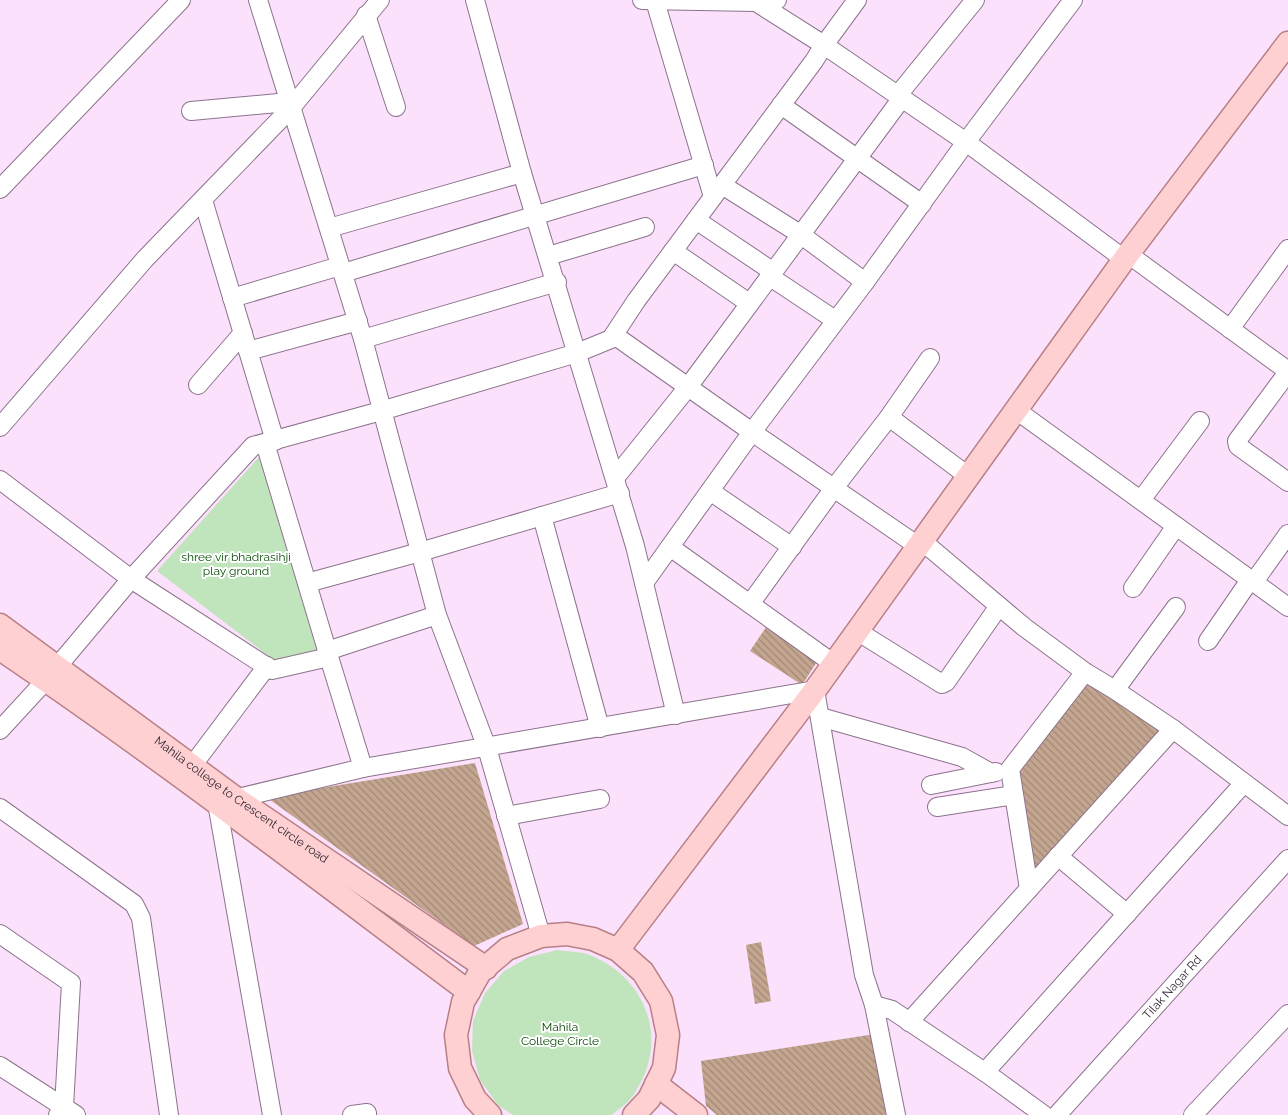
<svg xmlns="http://www.w3.org/2000/svg" width="1288" height="1115" font-family="Raleway,sans-serif">
  <style>
    .park { fill: #c0e5bc }
    .building { fill: url(#building-back-hatch) }
    .lines { fill: none; stroke-linecap: round; stroke-linejoin: round }
    .minor-casing { stroke: #8c738c; stroke-width: 20 }
    .major-casing { stroke: #b78086; stroke-width: 25 }
    .minor { stroke: #fff; stroke-width: 18 }
    .major { stroke: #fed0d2; stroke-width: 22 }
    .labels { text-anchor: middle; dominant-baseline: central; stroke-width: 4; stroke-linejoin: round; paint-order: stroke }
    .park-label { font-size: 12px; fill: #074a06; stroke: #fff }
    .street-label { font-size: 12px; fill: #322732; stroke: #fff }
  </style>
  <defs>
    <pattern id="building-back-hatch" width="6" height="6" patternUnits="userSpaceOnUse" patternTransform="scale(1.25)"><rect width="6" height="6" fill="#c4a690"/><path d="M-1 5l2 2M0 0l6 6M5-1l2 2" fill="none" stroke="#a08776"/></pattern>
  </defs>
  <rect width="100%" height="100%" fill="#fce1fc"/>
  <g class="park">
    <path d="M260 456 320 652 274 660 157 571Z"/>
    <path d="M557 950C567 952 578 951 587 954 642 974 668 1032 640 1084 637 1088 635 1094 632 1097 627 1104 618 1109 612 1115H513L498 1105 480 1080 472 1051 473 1021 485 993 504 971 529 957Z"/>
  </g>
  <g class="building">
    <path d="M769 623 820 657 802 685 750 651Z"/>
    <path d="M1091 678 1161 730 1033 877 1019 773Z"/>
    <path d="M475 763 523 924 474 946 266 797Z"/>
    <path d="M761 942 771 1001 755 1004 746 945Z"/>
    <path d="M875 1034 889 1115H717L706 1106 701 1061Z"/>
  </g>
  <g class="lines">
    <g class="minor-casing">
      <g id="minor">
        <path d="M258 0 363 339 437 615 487 748 541 936"/>
        <path d="M475 0 522 173 635 546 676 715"/>
        <path d="M642 0 756 2 777 0"/>
        <path d="M756 2 824 45 966 142 1073 0"/>
        <path d="M366 15 396 107"/>
        <path d="M898 95 975 0"/>
        <path d="M781 105 922 204"/>
        <path d="M191 111 289 102"/>
        <path d="M722 185 800 234 865 282"/>
        <path d="M0 189 181 0"/>
        <path d="M713 197 814 61 824 45 857 0"/>
        <path d="M203 200 275 441"/>
        <path d="M696 220 772 271"/>
        <path d="M329 228 522 173"/>
        <path d="M673 251 749 303"/>
        <path d="M1128 254 1288 371"/>
        <path d="M548 256 645 227"/>
        <path d="M343 273 704 165"/>
        <path d="M769 276 835 320"/>
        <path d="M232 298 340 266"/>
        <path d="M1230 329 1288 249"/>
        <path d="M614 335 752 432 865 282 966 142 1124 259"/>
        <path d="M363 339 557 282"/>
        <path d="M248 351 358 321"/>
        <path d="M1288 372 1237 441 1238 446 1288 482"/>
        <path d="M198 385 243 333"/>
        <path d="M1016 410 1288 607"/>
        <path d="M889 417 968 476"/>
        <path d="M0 427 145 259 291 108 380 0"/>
        <path d="M615 478 688 387 902 98"/>
        <path d="M0 480 131 579 272 670 329 657 265 443"/>
        <path d="M710 491 792 547"/>
        <path d="M1141 500 1200 421"/>
        <path d="M542 516 600 728"/>
        <path d="M922 541 1024 627 1085 672 1115 690 1173 729 1288 816"/>
        <path d="M670 547 834 664"/>
        <path d="M307 583 420 552 620 493"/>
        <path d="M644 583 752 432 918 546"/>
        <path d="M1253 583 1288 534"/>
        <path d="M1133 588 1176 526"/>
        <path d="M750 604 834 488 889 417 930 358"/>
        <path d="M857 631 942 684 946 682 999 606"/>
        <path d="M1208 641 1250 580"/>
        <path d="M327 651 437 615"/>
        <path d="M329 657 363 768"/>
        <path d="M1115 690 1176 607"/>
        <path d="M820 717 962 757 991 773"/>
        <path d="M0 730 46 680 131 579 253 446 381 411 577 353 611 339 636 301 713 197 655 1"/>
        <path d="M192 766 267 666"/>
        <path d="M931 785 996 772"/>
        <path d="M937 807 1014 795"/>
        <path d="M0 808 134 904 141 918 169 1115"/>
        <path d="M506 816 600 799"/>
        <path d="M1058 856 1127 914"/>
        <path d="M1029 889 1010 769 1085 672"/>
        <path d="M0 934 71 983 64 1107 58 1115"/>
        <path d="M874 1005 892 1010 989 1075 1044 1115"/>
        <path d="M909 1022 1173 729"/>
        <path d="M0 1066 76 1115"/>
        <path d="M985 1072 1244 783"/>
        <path d="M272 1115 217 803 363 768 815 690 864 975 874 1005 896 1115"/>
        <path d="M352 1115 367 1113"/>
        <path id="s1" d="M1057 1115 1288 859"/>
        <path d="M1193 1115 1288 1014"/>
      </g>
    </g>
    <g class="major-casing">
      <g id="major">
        <path id="s2" d="M0 625 237 799 486 968"/>
        <path d="M0 649C160 757 314 876 469 992"/>
        <path d="M618 950 815 690 1128 254 1288 43"/>
        <path d="M656 1084 696 1115"/>
        <path d="M490 1115 475 1099 460 1068 456 1035 463 1002 480 972 507 949 541 936 567 934 593 939 618 950 643 972 661 1001 668 1035 664 1068 649 1099 634 1115"/>
      </g>
    </g>
    <use href="#minor" class="minor"/>
    <use href="#major" class="major"/>
  </g>
  <g class="labels">
    <g class="park-label">
      <text x="236" y="557">shree vir bhadrasihji<tspan x="236" dy="14">play ground</tspan></text>
      <text x="560" y="1027">Mahila<tspan x="560" dy="14">College Circle</tspan></text>
    </g>
    <g class="street-label">
      <text stroke="none"><textPath href="#s2" startOffset="298">Mahila college to Crescent circle road</textPath></text>
      <text stroke="none"><textPath href="#s1" startOffset="172">Tilak Nagar Rd</textPath></text>
    </g>
  </g>
</svg>
